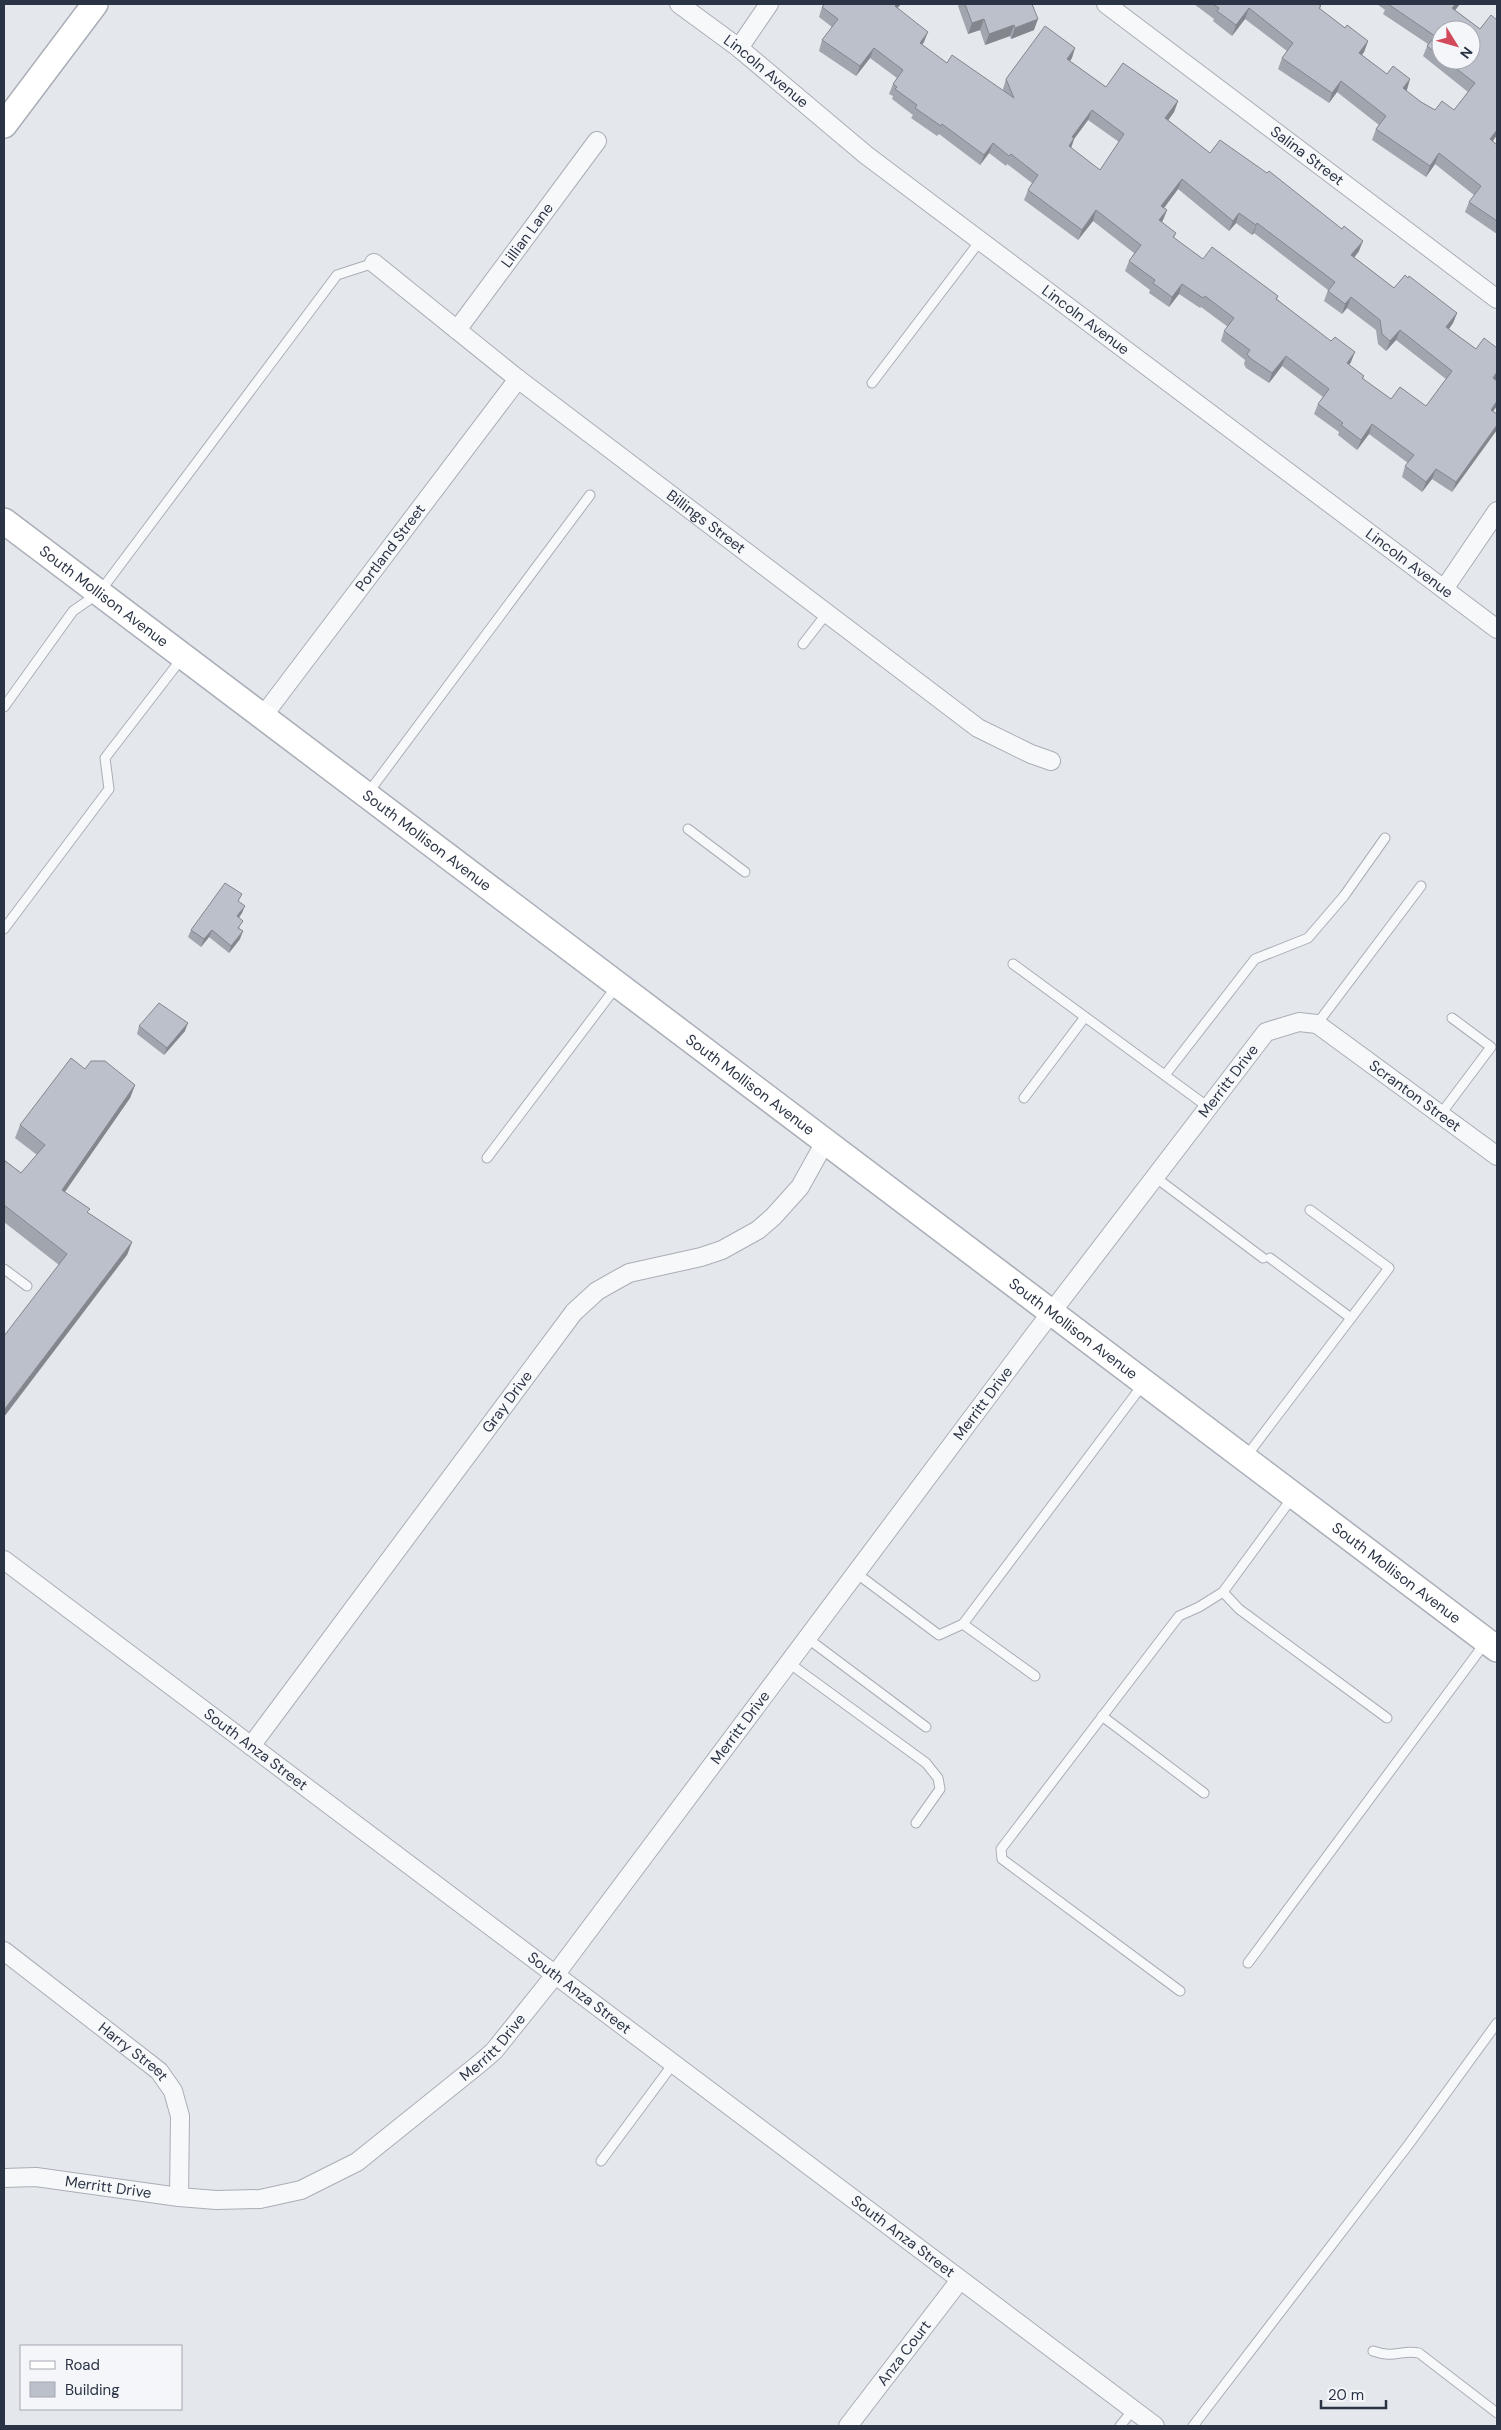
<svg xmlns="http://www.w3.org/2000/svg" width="1501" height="2430" font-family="'DM Sans',sans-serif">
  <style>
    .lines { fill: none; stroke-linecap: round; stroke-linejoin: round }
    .service-casing { stroke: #a9aeb7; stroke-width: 11 }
    .minor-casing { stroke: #a9aeb7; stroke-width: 20 }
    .secondary-casing { stroke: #a9aeb7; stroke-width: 28 }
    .service { stroke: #f7f8fa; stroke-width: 9 }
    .minor { stroke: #f7f8fa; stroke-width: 18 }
    .secondary { stroke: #fff; stroke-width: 25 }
    .wall { fill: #a1a5ae; fill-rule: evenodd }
    .shaded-wall { fill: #83868d }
    .building { fill: #bbc0ca; stroke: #83868d; fill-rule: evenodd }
    .labels { text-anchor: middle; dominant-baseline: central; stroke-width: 5; stroke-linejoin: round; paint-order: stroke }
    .street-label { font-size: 15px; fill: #2b3445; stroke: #f4f6f9 }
  </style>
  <rect width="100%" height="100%" fill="#e4e7ec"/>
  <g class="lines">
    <g class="service-casing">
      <g id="service">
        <path d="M872 383 980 241"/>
        <path d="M803 644 827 613"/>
        <path d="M4 707 73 611 99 593 337 275 374 263"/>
        <path d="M368 793 590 495"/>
        <path d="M688 829 745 872"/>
        <path d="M4 929 109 789 105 758 182 658"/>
        <path d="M1013 964 1208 1107"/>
        <path d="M1317 1024 1421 886"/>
        <path d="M1165 1075 1255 959 1308 938 1344 896 1385 838"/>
        <path d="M1024 1098 1085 1017"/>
        <path d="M1440 1115 1491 1047 1452 1018"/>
        <path d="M487 1158 616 987"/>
        <path d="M1155 1177 1263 1258"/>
        <path d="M1270 1258 1351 1318"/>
        <path d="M4 1269 27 1286"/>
        <path d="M1245 1458 1389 1268 1310 1210"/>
        <path d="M856 1573 939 1635 963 1624"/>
        <path d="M1223 1592 1239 1609 1387 1718"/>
        <path d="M807 1638 926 1727"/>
        <path d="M789 1663 926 1763 938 1778 940 1789 916 1823"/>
        <path d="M1035 1676 963 1624 1144 1383"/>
        <path d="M1102 1716 1204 1793"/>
        <path d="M1248 1963 1485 1643"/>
        <path d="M1180 1991 1002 1859 1001 1849 1179 1616 1199 1607 1223 1592 1292 1498"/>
        <path d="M601 2161 673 2064"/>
        <path d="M1373 2351C1395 2359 1402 2349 1419 2353L1497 2413"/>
        <path d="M1120 2426 1133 2410"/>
        <path d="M1193 2426 1409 2144 1497 2023"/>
      </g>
    </g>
    <g class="minor-casing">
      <g id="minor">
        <path id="s1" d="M679 4 739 48 866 155 1497 629"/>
        <path id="s2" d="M1106 4 1497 299"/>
        <path d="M739 48 769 4"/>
        <path id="s3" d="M374 263 518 379 978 728 1031 754 1051 761"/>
        <path id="s4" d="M457 330 597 141"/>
        <path d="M1444 589 1497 511"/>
        <path id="s5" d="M263 716 518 379"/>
        <path id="s6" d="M4 1560 1155 2426"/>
        <path id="s7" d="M251 1746 574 1312 597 1291 629 1273 701 1257 722 1250 758 1230 773 1217 800 1187 825 1142"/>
        <path id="s8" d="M4 1951 159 2071 173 2091 180 2116 179 2197"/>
        <path id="s9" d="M4 2178 36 2177 179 2197 216 2200 260 2199 301 2190 357 2162 479 2064 494 2051 555 1975 1031 1339 1266 1032 1299 1022 1317 1024 1497 1156"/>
        <path id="s10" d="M848 2426 960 2280"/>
      </g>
    </g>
    <g class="secondary-casing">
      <g id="secondary">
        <path d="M4 125 95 4"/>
        <path id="s11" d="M4 521 1497 1649"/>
      </g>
    </g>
    <use href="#service" class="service"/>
    <use href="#minor" class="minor"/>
    <use href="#secondary" class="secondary"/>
  </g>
  <g class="wall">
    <path d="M959 4H1032L1034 30 1011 39 1010 36 985 45 980 30 968 34 958 6Z"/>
    <path d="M1194 4H1318L1321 6 1320 9 1345 28 1368 41 1364 52 1362 55 1407 90 1406 91 1421 102 1435 110H1454L1468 92 1423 56 1428 44 1383 14 1385 10 1377 4H1460L1455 10 1480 29 1497 20V135L1493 141 1497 145V234L1465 212 1469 202 1474 195 1435 164 1426 177 1372 140 1376 129 1379 125 1337 92 1329 103 1278 69 1282 58 1287 51 1245 19 1232 36 1213 21 1214 19ZM1441 30 1471 60H1441Z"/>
    <path d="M822 7 897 8 924 42 922 45 947 63 1003 91V89L1006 79 1072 58 1070 61 1106 87 1178 101 1174 112 1168 120 1210 153 1359 251 1354 257 1394 288 1457 313 1453 323 1449 329 1476 349 1497 348V378L1496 380 1497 381V406L1493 411 1452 492 1432 479 1422 492 1402 477 1405 466 1408 463 1369 434 1357 450 1338 435 1339 432 1314 414 1318 404 1323 397 1282 366 1269 383 1246 368 1244 364 1245 360 1221 341 1224 331 1228 327 1201 307 1200 308 1179 294 1169 307 1149 293 1150 290 1125 271 1129 261 1134 253 1093 221 1078 240 1024 200 1028 190 1032 183 1007 164 1006 166 989 153 980 165 939 134 937 136 911 118 913 115 892 99 893 96 889 94 893 84 897 78 870 58 856 76 819 51 822 40 832 27 819 17ZM1088 120 1119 142 1100 170 1071 148 1074 139ZM1178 189 1229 231 1236 223 1252 235 1254 233 1328 290 1324 301 1342 314 1347 308 1376 330 1378 344 1386 351 1396 340 1446 379 1426 406 1391 399 1363 379 1364 376 1349 365 1351 362 1277 299 1278 296 1203 259 1174 238 1176 233 1162 222 1163 220 1167 210 1164 208Z"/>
    <path d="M239 902 242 913 239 918 240 939 229 953 209 937 201 947 188 937 191 930Z"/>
    <path d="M139 1026 185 1031 164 1055 137 1034Z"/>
    <path d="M85 1069 135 1085 130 1098 65 1192 88 1213 132 1242 127 1255 59 1265 4 1222V1160L21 1173 37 1155 15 1138 20 1125Z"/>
  </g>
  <g class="shaded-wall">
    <path d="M897 4H901L891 16 895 6Z"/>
    <path d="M1456 4H1460L1448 19 1452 8Z"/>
    <path d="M1249 8 1245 19 1232 36 1236 25Z"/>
    <path d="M984 19 980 30 968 34 972 23Z"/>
    <path d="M1038 19 1034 30 1011 39 1015 28Z"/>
    <path d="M1014 25 1010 36 985 45 989 34Z"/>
    <path d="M928 32 924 42 916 53 920 43Z"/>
    <path d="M1368 41 1364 52 1355 64 1359 53Z"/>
    <path d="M874 48 870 58 856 76 860 66Z"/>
    <path d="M1075 48 1072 58 1064 69 1067 59Z"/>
    <path d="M1410 79 1407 90 1399 99 1403 88Z"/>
    <path d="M1341 81 1337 92 1329 103 1332 93Z"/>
    <path d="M1178 101 1174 112 1162 129 1165 118Z"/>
    <path d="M1092 110 1088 120 1074 139 1071 148 1065 157 1072 137Z"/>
    <path d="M1497 130V135L1486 150 1490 139Z"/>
    <path d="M993 143 989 153 980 165 984 155Z"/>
    <path d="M1439 153 1435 164 1426 177 1430 166Z"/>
    <path d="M1182 179 1178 189 1158 216 1161 206Z"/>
    <path d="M1096 210 1093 221 1078 240 1082 230Z"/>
    <path d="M1167 210 1163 220 1156 231 1159 220Z"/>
    <path d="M1239 213 1236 223 1229 231 1233 221Z"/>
    <path d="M1257 223 1254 233 1252 235 1256 225Z"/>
    <path d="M1363 241 1359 251 1348 266 1351 255Z"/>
    <path d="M1182 284 1179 294 1169 307 1172 297Z"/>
    <path d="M1351 297 1347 308 1342 314 1345 304Z"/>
    <path d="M1457 313 1453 323 1443 337 1446 327Z"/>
    <path d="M1400 330 1396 340 1386 351 1390 341Z"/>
    <path d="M1355 352 1351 362 1343 373 1347 363Z"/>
    <path d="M1286 356 1282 366 1269 383 1272 373Z"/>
    <path d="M1497 372V378L1489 388 1493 378Z"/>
    <path d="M1497 401V406L1487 420 1491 410Z"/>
    <path d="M1372 424 1369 434 1357 450 1361 440Z"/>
    <path d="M1497 425V430L1452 492 1456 482Z"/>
    <path d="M1436 469 1432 479 1422 492 1426 482Z"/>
    <path d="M245 906 242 913 234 923 237 916Z"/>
    <path d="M212 930 209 937 201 947 204 939Z"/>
    <path d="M243 931 240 939 229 953 231 946Z"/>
    <path d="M188 1023 185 1031 164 1055 167 1048Z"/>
    <path d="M135 1085 130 1098 57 1203 62 1190Z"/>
    <path d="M132 1242 127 1255 4 1417V1410Z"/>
  </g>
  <g class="building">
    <path d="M825 4H897L895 6 928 32 920 43 947 63 952 55 1014 98 1006 79 1045 26 1075 48 1067 59 1106 87 1123 63 1178 101 1165 118 1210 153 1220 140 1267 173 1269 171 1342 229 1344 226 1363 241 1351 255 1394 288 1405 275 1408 278 1409 276 1457 313 1446 327 1476 349 1484 338 1497 348V372L1493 378 1497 381V401L1491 410 1497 414V425L1456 482 1436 469 1426 482 1405 466 1414 455 1372 424 1361 440 1341 425 1343 423 1318 404 1329 389 1286 356 1272 373 1250 358 1247 354 1250 350 1224 331 1234 318 1205 296 1203 298 1182 284 1172 297 1153 283 1155 280 1129 261 1141 245 1096 210 1082 230 1028 190 1038 175 1011 154 1009 156 993 143 984 155 942 124 941 126 915 108 917 105 895 89 897 87 893 84 903 70 874 48 860 66 822 40 838 19 822 7ZM1092 110 1124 134 1100 170 1069 146 1074 138 1072 137ZM1182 179 1233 221 1239 213 1256 225 1257 223 1335 282 1328 291 1345 304 1351 297 1380 320 1382 334 1390 341 1400 330 1452 371 1426 406 1400 387 1391 399 1362 378 1364 376 1347 363 1355 352 1335 337 1331 341 1276 299 1278 296 1212 247 1203 259 1173 237 1176 233 1159 220 1167 210 1161 206Z"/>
    <path d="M965 4H1032L1038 19 1015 28 1014 25 989 34 984 19 972 23Z"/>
    <path d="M1213 4H1318L1321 6 1319 8 1345 28 1347 25 1368 41 1359 53 1387 74 1393 66 1410 79 1403 88 1421 102 1435 110 1442 101 1454 110 1475 83 1445 60H1471V30H1441V57L1427 46 1435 36 1388 4H1456L1452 8 1480 29 1491 15 1497 20V130L1490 139 1497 145V221L1469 202 1481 186 1439 153 1430 166 1376 129 1386 116 1341 81 1332 93 1282 58 1293 43 1249 8 1236 25 1217 11 1219 8Z"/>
    <path d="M225 883 242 894 238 901 245 906 237 916 243 921 238 928 243 931 231 946 212 930 204 939 191 930Z"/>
    <path d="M159 1003 188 1023 167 1048 139 1026Z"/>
    <path d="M71 1058 85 1069 91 1061H105L135 1085 62 1190 90 1209 87 1212 132 1242 4 1410V1336L67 1254 4 1205V1160L21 1173 45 1145 20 1125Z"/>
  </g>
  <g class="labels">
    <g class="street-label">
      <text stroke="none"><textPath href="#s1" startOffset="110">Lincoln Avenue</textPath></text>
      <text stroke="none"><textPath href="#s2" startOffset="252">Salina Street</textPath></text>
      <text stroke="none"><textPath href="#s4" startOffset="118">Lillian Lane</textPath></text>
      <text stroke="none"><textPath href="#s1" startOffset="515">Lincoln Avenue</textPath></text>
      <text stroke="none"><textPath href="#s3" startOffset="421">Billings Street</textPath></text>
      <text stroke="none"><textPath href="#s5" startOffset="211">Portland Street</textPath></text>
      <text stroke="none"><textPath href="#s1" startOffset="920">Lincoln Avenue</textPath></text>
      <text stroke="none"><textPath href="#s11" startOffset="125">South Mollison Avenue</textPath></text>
      <text stroke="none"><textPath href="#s11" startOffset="530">South Mollison Avenue</textPath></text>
      <text stroke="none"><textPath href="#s9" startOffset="1755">Merritt Drive</textPath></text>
      <text stroke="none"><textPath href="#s11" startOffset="935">South Mollison Avenue</textPath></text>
      <text stroke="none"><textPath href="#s9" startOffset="1991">Scranton Street</textPath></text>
      <text stroke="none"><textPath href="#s11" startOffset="1340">South Mollison Avenue</textPath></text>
      <text stroke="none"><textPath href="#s7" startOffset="429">Gray Drive</textPath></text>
      <text stroke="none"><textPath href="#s9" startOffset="1350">Merritt Drive</textPath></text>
      <text stroke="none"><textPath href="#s11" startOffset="1745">South Mollison Avenue</textPath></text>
      <text stroke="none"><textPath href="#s9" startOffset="945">Merritt Drive</textPath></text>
      <text stroke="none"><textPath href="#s6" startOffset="315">South Anza Street</textPath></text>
      <text stroke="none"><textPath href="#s6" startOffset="720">South Anza Street</textPath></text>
      <text stroke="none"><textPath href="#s9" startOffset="540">Merritt Drive</textPath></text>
      <text stroke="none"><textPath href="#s8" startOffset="164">Harry Street</textPath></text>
      <text stroke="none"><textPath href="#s9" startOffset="105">Merritt Drive</textPath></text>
      <text stroke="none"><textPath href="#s6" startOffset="1125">South Anza Street</textPath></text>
      <text stroke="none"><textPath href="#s10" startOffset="92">Anza Court</textPath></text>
    </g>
  </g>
  <rect width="1501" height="2430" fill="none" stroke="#2b3445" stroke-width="10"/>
  <rect x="20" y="2345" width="162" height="65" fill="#f4f6f9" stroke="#a4a8b1"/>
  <rect x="30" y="2361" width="25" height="8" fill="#ffffff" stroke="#a4a8b1"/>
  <text x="65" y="2370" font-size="15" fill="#2b3445">Road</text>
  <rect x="30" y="2382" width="25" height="15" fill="#bbc0ca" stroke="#a4a8b1"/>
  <text x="65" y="2395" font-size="15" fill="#2b3445">Building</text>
  <g transform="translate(1456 45) rotate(127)"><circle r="24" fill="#f4f6f9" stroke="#a4a8b1"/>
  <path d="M0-4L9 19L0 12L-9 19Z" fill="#d1495b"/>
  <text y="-8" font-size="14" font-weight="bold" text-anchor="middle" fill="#2b3445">N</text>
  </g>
  <path d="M1321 2400v8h65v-8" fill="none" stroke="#2b3445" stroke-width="2.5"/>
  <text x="1328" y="2400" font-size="15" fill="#2b3445" stroke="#f4f6f9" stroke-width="4" paint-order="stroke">20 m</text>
</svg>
